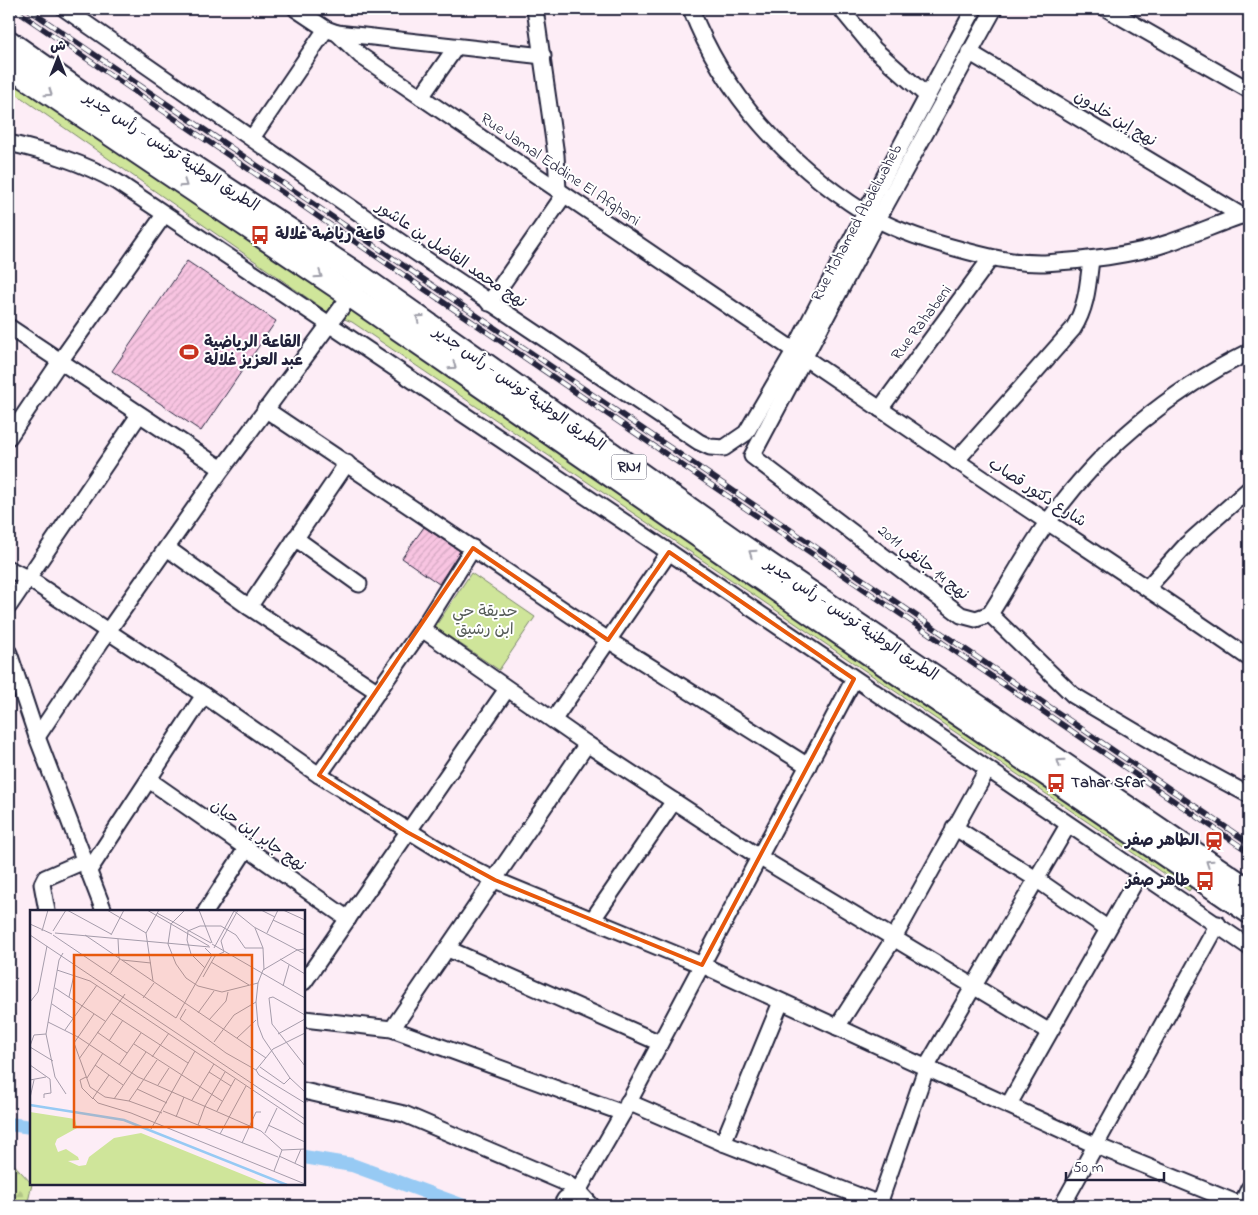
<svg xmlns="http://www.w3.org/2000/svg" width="1258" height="1215" font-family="'Indie Flower','Playpen Sans Arabic',sans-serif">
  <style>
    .green { fill: #cfe59a; stroke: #78846a }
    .forest { fill: url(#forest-firs); stroke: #78846a }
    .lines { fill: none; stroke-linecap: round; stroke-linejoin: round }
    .canal { stroke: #97caf4; stroke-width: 14 }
    .building { fill: url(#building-hatch); stroke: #22223b }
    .minor-casing { stroke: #22223b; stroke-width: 19 }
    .highway-casing { stroke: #22223b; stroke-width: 26 }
    .minor { stroke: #fff; stroke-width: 15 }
    .highway { stroke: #fff; stroke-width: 22 }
    .rail-casing { stroke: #22223b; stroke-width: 5.5 }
    .rail { stroke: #fff; stroke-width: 4; stroke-dasharray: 11; stroke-linecap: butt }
    .oneway { stroke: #9c9ca7 }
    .marked { fill: none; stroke: #e8590c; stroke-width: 4; stroke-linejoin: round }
    .labels { text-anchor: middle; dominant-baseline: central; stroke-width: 4; stroke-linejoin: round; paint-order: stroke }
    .shield { fill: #fff; stroke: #646476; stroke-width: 1 }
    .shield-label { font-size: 15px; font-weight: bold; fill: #22223b }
    .street-label { font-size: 16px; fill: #22223b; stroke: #fff }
    .poi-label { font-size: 16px; font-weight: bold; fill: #22223b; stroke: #fff; text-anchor: start }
    .park-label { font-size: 16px; fill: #565c58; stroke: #fff }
    .inset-river { fill: none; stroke: #97caf4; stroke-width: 2.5 }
    .inset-road { fill: none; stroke: #a59cab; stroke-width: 1 }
    .view { fill: #e8590c; fill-opacity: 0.15; stroke: #e8590c; stroke-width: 2.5 }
    .inset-edge { fill: none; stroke: #22223b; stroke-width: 2.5 }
  </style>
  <defs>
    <pattern id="forest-firs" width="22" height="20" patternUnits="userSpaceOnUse" patternTransform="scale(1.25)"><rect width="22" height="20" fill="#cfe59a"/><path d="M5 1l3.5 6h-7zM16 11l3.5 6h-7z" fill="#b1c486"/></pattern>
    <pattern id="building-hatch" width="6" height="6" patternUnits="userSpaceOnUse" patternTransform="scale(1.25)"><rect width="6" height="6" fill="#f8c4e1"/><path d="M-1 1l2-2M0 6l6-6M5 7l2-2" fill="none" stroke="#d4a8c2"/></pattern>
  </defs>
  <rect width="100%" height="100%" fill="#fdedf6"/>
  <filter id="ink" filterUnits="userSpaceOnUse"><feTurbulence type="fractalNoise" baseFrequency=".02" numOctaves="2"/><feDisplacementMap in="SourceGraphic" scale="10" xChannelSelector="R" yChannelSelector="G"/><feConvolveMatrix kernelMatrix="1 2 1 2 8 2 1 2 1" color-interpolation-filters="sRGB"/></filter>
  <g filter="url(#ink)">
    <g class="green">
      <path d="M9 71 1196 881 1189 891 352 322 329 313 9 89Z"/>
      <path d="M471 573 535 617 499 670 435 627Z"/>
    </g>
    <path class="forest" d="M9 1159 32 1184 27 1206H9Z"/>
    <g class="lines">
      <g class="canal">
        <path d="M9 1124 31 1127"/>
        <path d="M304 1157 352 1165 464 1206"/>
      </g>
    </g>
    <g class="building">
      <path d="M187 261 276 321 201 431 112 371Z"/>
      <path d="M424 527 460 551 439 584 402 558Z"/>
    </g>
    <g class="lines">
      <g class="minor-casing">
        <g id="minor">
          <path d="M65 9 415 252 699 442 710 447 724 448 746 433 794 351 865 213 974 9"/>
          <path d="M296 9 326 29 337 33 361 56C559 191 756 325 954 459 1052 526 1152 590 1249 658"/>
          <path d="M535 9 556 155 558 190"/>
          <path d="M691 9C724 95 787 163 864 212 891 229 925 240 955 248 984 256 1014 264 1045 263 1081 261 1134 255 1168 243 1195 234 1222 222 1249 213"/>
          <path d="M841 9 874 49 927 96"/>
          <path d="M994 9 878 219 752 456 961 615 976 619 990 614 1073 695 1171 753 1249 795"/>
          <path d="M1107 9 1249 90"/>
          <path d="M337 33 543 56"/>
          <path d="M969 52 1242 216"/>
          <path d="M421 97 456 47"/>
          <path d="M252 138 326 29"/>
          <path d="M9 143C47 152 82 162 117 182L669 552 1249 947"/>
          <path d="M489 303 564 195"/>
          <path d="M9 327 222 469"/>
          <path d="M265 409 608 640 808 766"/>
          <path d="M880 409 991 258"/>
          <path d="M9 437 61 360 164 215"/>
          <path d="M956 461 1073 329C1087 307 1088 284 1091 259"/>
          <path d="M295 538 359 584"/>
          <path d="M167 548 249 607 378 692"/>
          <path d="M9 569 29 579 204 695 319 775 456 860 495 880 702 965 1097 1146 1244 1206"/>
          <path d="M1148 587 1187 544 1249 489"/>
          <path d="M9 606 139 415"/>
          <path d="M249 607 347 463"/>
          <path d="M990 614C1010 583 1027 550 1049 520 1102 447 1168 392 1249 352"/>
          <path d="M422 629 587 744 759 857 1048 1031"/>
          <path d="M9 653 37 737 104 911"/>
          <path d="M554 719 669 552"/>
          <path d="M37 737 108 631 222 469 356 288"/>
          <path d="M319 775 422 629 473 548"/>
          <path d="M149 780 348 919"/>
          <path d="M954 827 1036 879 1107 928"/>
          <path d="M88 872 204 695"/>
          <path d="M47 911 42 884 45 878 84 861"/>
          <path d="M206 911 246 849"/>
          <path d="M593 919 674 801"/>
          <path d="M448 949 660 1043"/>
          <path d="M304 982 507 689"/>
          <path d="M304 1019 392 1029 623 1113"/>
          <path d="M837 1027 894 938 987 770"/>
          <path d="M392 1029 587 744"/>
          <path d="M304 1091 404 1114 566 1183 578 1191 592 1206"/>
          <path d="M628 1102 723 1143 885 1206"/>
          <path d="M1009 1104 1140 873"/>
          <path d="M723 1143 781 1002"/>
          <path d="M879 1204 927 1066 1068 825"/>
          <path d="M561 1206 565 1199 578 1191 623 1113 854 679"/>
          <path d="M1062 1206 1218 924"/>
          <path d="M1241 1206 1249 1188"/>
        </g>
      </g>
      <g class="highway-casing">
        <g id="highway">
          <path d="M9 42 93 101 363 278 742 546 1249 890"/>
          <path d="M9 66 351 296 890 668 1249 912"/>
        </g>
      </g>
      <use href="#minor" class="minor"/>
      <use href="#highway" class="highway"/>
      <g class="rail-casing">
        <g id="rail">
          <path d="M14 9 1249 852"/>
          <path d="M28 9 1249 843"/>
        </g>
      </g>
      <use href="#rail" class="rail"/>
    </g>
    <defs><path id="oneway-chevron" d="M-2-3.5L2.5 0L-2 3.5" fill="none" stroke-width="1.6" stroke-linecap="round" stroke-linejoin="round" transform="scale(1.25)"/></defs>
    <g class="oneway">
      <use href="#oneway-chevron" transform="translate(49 93) rotate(34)"/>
      <use href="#oneway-chevron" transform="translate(184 184) rotate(34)"/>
      <use href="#oneway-chevron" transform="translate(319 275) rotate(34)"/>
      <use href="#oneway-chevron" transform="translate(419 318) rotate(-144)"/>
      <use href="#oneway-chevron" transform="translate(453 366) rotate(35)"/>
      <use href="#oneway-chevron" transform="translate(752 553) rotate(-146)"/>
      <use href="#oneway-chevron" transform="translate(1060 762) rotate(-146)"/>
      <use href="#oneway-chevron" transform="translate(1209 863) rotate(-146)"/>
    </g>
  </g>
  <path class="marked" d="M473 548 608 640 669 552 854 679 702 965 495 880 407 832 319 775Z"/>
  <defs>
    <g id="bus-bare" transform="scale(1.5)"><path d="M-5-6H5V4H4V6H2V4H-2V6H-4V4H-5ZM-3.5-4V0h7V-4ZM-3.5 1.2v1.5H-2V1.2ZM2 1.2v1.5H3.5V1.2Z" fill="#c8321e" stroke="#fff" stroke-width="2.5" paint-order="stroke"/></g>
    <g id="stadium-bare" transform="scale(1.5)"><path d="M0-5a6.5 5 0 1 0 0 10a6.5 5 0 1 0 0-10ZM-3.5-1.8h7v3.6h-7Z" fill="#c8321e" stroke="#fff" stroke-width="2.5" paint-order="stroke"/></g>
    <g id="station-bare" transform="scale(1.5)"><path d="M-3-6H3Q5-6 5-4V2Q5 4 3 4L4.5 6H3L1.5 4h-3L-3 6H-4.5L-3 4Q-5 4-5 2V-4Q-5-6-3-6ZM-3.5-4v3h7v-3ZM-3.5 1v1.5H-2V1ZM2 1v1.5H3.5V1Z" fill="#c8321e" stroke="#fff" stroke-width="2.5" paint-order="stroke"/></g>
  </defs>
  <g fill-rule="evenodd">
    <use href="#bus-bare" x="260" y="235"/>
    <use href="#stadium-bare" x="189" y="352"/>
    <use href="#bus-bare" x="1056" y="783"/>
    <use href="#station-bare" x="1214" y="841"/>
    <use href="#bus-bare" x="1205" y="881"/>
  </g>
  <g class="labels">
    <rect class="shield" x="611.5" y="454.5" width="35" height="25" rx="4"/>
    <g class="shield-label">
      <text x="629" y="467">RN1</text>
    </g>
    <g class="street-label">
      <text transform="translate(1115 119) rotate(31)">نهج إبن خلدون</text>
      <text transform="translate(171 152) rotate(33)">الطريق الوطنية تونس - رأس جدير</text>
      <text transform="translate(560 170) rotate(34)">Rue Jamal Eddine El Afghani</text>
      <text transform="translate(857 223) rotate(-62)">Rue Mohamed Abdelwaheb</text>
      <text transform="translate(451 255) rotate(34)">نهج محمد الفاضل بن عاشور</text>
      <text transform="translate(922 323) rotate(-53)">Rue Rahabeni</text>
      <text transform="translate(519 389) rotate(35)">الطريق الوطنية تونس - رأس جدير</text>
      <text transform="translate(1037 493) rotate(33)">شارع دكتور قصاب</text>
      <text transform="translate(923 563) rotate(38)">نهج 14 جانفي 2011</text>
      <text transform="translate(851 620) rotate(34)">الطريق الوطنية تونس - رأس جدير</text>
      <text transform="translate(258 836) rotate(35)">نهج جابر إبن حيان</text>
    </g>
    <g class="poi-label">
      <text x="275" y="235">قاعة رياضة غلالة</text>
      <text x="204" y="343">القاعة الرياضية<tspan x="204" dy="18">عبد العزيز غلالة</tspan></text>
      <text x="1071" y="783">Tahar Sfar</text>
      <text x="1199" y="841" text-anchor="end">الطاهر صفر</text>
      <text x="1190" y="881" text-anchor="end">طاهر صفر</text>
    </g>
    <g class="park-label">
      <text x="485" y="612">حديقة حي<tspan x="485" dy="18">ابن رشيق</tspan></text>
    </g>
  </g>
  <g transform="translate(30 910)">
    <rect width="275" height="275" fill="#fdedf6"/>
    <path d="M0 202 45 209 47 218 27 229 25 234 28 242 36 239 48 247 49 250 38 251 49 256 56 255 59 247 84 228 111 223 239 275H0Z" fill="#cfe59a"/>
    <path class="inset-river" d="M0 195 94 210 257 275"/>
    <path class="inset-road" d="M37 0 81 24M77 0 116 23M117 0 179 36M155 0 141 14 138 34 146 54 156 68 168 76 192 82 228 73M169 0 182 33M203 0 224 17 275 44M231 0 245 7M253 0 275 10M127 3 181 33M243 10 275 25M0 14 22 24M225 18 233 38 234 60M12 21 18 0M23 21 36 0M25 23 180 37M237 23 248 0M0 25 275 209M23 25 146 108 182 45 175 38M55 25 236 148M81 25 94 0M88 29 89 48M182 34 275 88M184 38 204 1M275 39 267 40 233 60 228 73 226 92 228 115 233 128 260 168 275 182M33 43 29 50 16 124 25 167 36 184M250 49 275 64M92 50 121 53M181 52 219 75M175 58 161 44 157 30 158 21 170 16H191L206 25 215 38H233M27 60 60 71 275 215M80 64 90 49M173 67 185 46 194 42 191 31 208 0M123 71 116 23 129 0M253 76 259 55M25 78 75 111M39 87 44 65M113 88 124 73M0 92 8 82 17 36M22 94 44 109M156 99 150 109 196 143 226 160M81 103 158 153M168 103 184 81M64 104 44 133 60 177 75 187 99 191 132 203M275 105 243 87 239 88 242 114 275 156M179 110 196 91 198 82M18 112 48 127 108 167 231 221 252 240 275 239M35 120 67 75M67 122 97 143M248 124 275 109M207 128 226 110M79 131 93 110M184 132 204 105 226 92M104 134 192 191M0 136 4 125 16 124M0 137 23 151M122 147 139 123M49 149 95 84M0 155 20 169M65 155 93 175M89 155 111 123M230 157 254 174 260 168M226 160 243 139 275 123M226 160 229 165 275 193M179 162 201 176M79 165 63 188 68 193 101 203 275 274M56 167 50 170 52 178 63 189M57 168 73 143M0 170 16 167M128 175 139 158M107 179 137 193M0 188 4 170M14 188V184L21 183 20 169M84 189 116 142M162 190 184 154M99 191 127 150M133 201 248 247M187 201 205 169M146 207 154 187M168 215 175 196 195 162M238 215 275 232M121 219 165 141M235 223 247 198M190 224 216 176M212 233 226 202H231M249 246 275 258M265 253 271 239M244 261 252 240"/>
    <path class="view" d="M44 45H222V217H44Z"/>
    <rect width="275" height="275" class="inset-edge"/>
  </g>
  <rect width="1258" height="1215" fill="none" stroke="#fff" stroke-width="30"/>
  <rect x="15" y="15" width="1228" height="1185" fill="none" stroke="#22223b" stroke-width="2" filter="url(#ink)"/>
  <g transform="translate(58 58)" stroke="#ffffff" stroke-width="4" paint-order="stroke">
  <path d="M0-4L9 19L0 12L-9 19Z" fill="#22223b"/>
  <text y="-8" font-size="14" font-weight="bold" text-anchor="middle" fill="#22223b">ش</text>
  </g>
  <path d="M1066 1172v8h98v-8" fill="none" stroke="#22223b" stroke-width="2.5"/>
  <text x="1073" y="1172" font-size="15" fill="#22223b" stroke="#ffffff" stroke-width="4" paint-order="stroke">50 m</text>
</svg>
